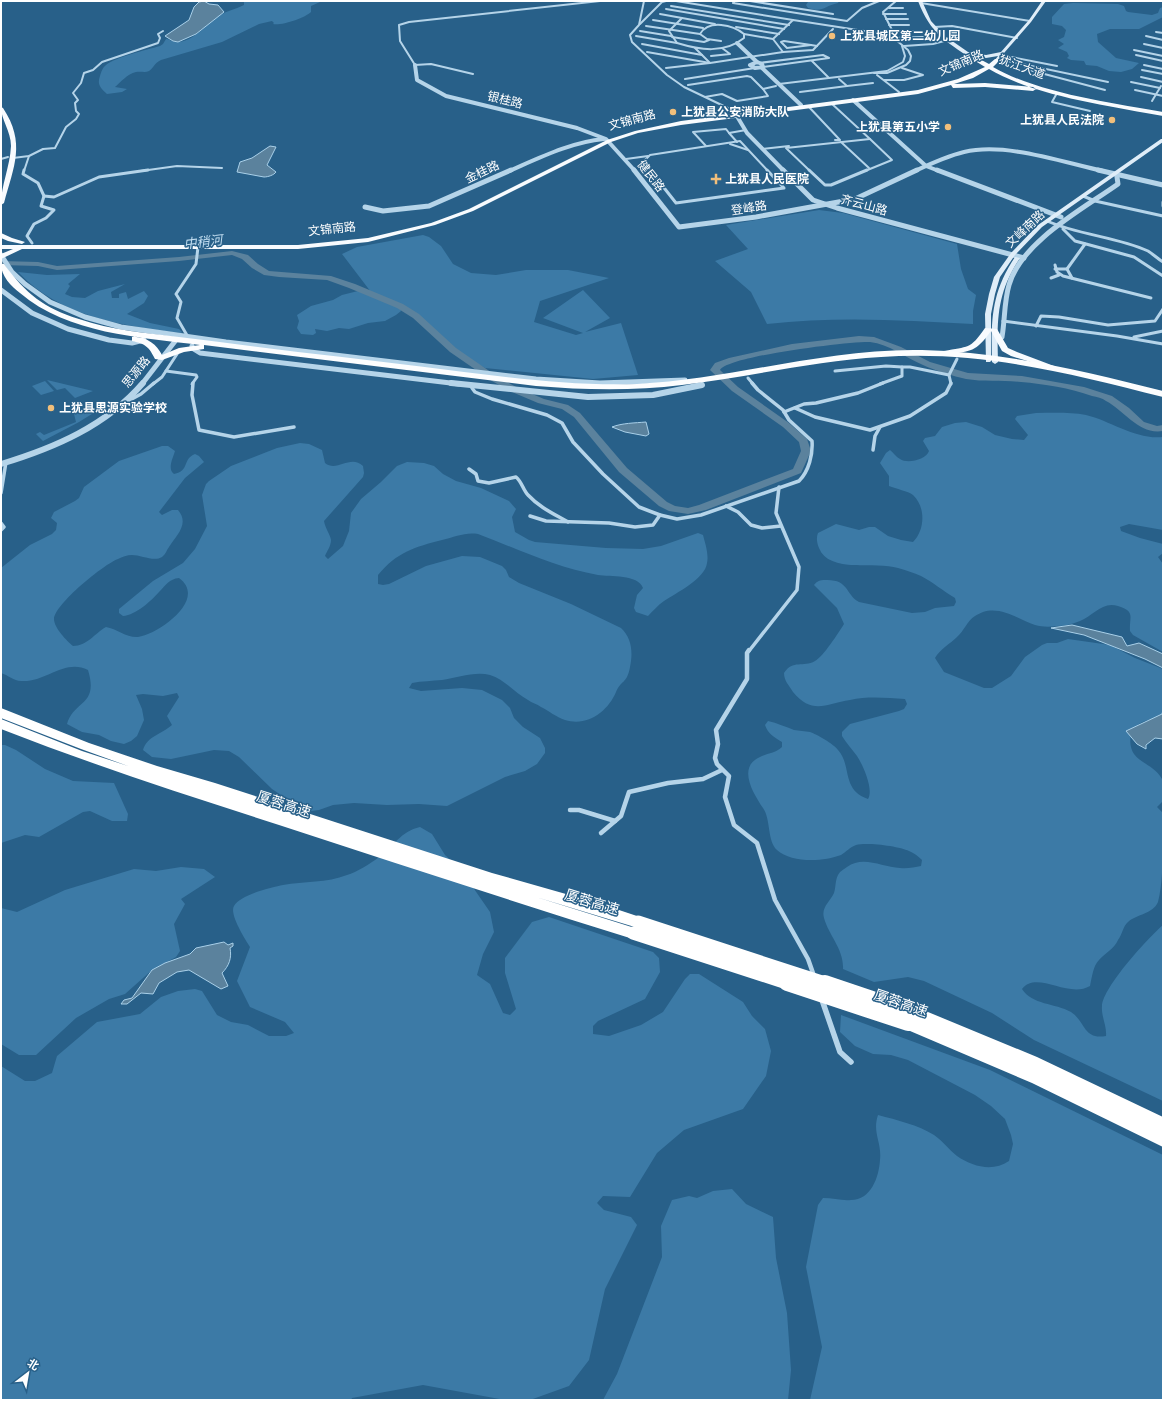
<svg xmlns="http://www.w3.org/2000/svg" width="1164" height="1401" font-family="Arial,'Noto Sans SC',sans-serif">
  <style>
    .green { fill: #3c7aa6 }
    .water { fill: #5b829d; stroke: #a9d0e9 }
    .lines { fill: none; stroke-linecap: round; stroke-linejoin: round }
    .river { fill: #5b829d; fill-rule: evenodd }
    .minor-far4 { stroke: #b5d4e9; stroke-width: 2 }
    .minor-far3 { stroke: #b5d4e9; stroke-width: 3 }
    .minor-far2 { stroke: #b5d4e9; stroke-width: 3.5 }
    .minor-far1 { stroke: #b5d4e9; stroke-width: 4.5 }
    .minor { stroke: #b5d4e9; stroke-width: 5.5 }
    .tertiary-far2 { stroke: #b5d4e9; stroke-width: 4 }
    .tertiary-far1 { stroke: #b5d4e9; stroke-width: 5 }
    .tertiary { stroke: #b5d4e9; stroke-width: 6 }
    .secondary { fill: #dfedf8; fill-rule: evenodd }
    .primary { fill: #f8fbfe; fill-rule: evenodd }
    .trunk { fill: #fcfdfe; fill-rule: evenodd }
    .motorway { fill: #fff; fill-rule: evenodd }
    .motorway-bridge-far1 { stroke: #fff; stroke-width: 13 }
    .motorway-bridge { stroke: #fff; stroke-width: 16 }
    .poi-dot { fill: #f1bf7b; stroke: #286089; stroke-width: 1.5 }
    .labels { text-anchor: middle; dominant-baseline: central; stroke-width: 3; stroke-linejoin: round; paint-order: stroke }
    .far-poi-label { font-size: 12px; font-weight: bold; fill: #fff; stroke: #286089; text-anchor: start }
    .far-street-label { font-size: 12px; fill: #fff; stroke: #286089 }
    .far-water-label { font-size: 13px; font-style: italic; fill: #c1ddf0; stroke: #286089 }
    .street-label { font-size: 14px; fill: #fff; stroke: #286089 }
  </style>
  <rect width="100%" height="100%" fill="#286089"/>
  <g class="green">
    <path d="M244 1H338L335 2H320L311 6V12C305 18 281 26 273 24L274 23 272 21 259 24 222 42 161 60C153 64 154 68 149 71 145 73 141 71 136 72 127 74 121 82 115 87L127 89 122 92 107 94C100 88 97 84 100 76 101 72 103 67 106 65 116 57 146 50 160 46L163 44 166 39C169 39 171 41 175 42 194 43 205 24 220 15 227 11 236 9 244 5Z"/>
    <path d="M806 1H839L838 3C824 6 823 13 808 8L806 5 808 2Z"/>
    <path d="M1073 3 1118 4 1124 6 1126 11 1128 12 1152 15 1158 13 1160 8 1163 7V17L1139 29H1110L1097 34 1098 42 1116 58 1139 63 1132 69 1121 72 1109 71 1097 66 1086 65 1084 61 1071 60 1067 58 1069 56 1067 52 1058 48 1064 44 1058 40 1064 37 1066 30 1062 26 1052 24V17L1064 4Z"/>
    <path d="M819 210 843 213 957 244 961 269 968 289 976 295 973 311V324C905 320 835 316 767 324L751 292 715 261 748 249 726 225Z"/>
    <path d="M423 235 429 237 441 246 453 264 471 273 496 275 526 270H568L609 278 540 301 534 322 576 335 583 333 543 318 583 290 610 318 585 332 621 323 638 375 593 379 485 368 453 350 416 316 400 306 374 296 342 254 357 247Z"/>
    <path d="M18 272 47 275 80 274 68 284 70 286 65 294 72 297 85 298 98 291 125 284 111 292 112 298H119V294L126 292 128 299 144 291 148 296 144 303 127 314 150 323 179 329 182 332 181 333C123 326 60 317 18 272Z"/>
    <path d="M358 291 400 307 401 311 396 315 385 321 368 323 349 329 339 328 327 331 315 329 316 333 313 335 301 334 297 328 299 321 297 315 311 306 333 300 342 295Z"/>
    <path d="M47 380 93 391 75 398 65 388 57 390Z"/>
    <path d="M45 381 54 391 41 395 32 386Z"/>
    <path d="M107 404H108L79 422 43 441 36 434 40 432 44 435 76 422 74 414 82 411 85 413Z"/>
    <path d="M1036 413C1052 413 1070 412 1086 415 1111 421 1136 440 1163 437V530L1129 524 1120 527 1121 531 1140 538 1163 544V553L1158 557 1163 564V652L1133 635 1130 631C1129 616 1136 612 1118 606 1102 601 1093 616 1080 621 1073 624 1064 626 1056 626 1050 627 1042 627 1035 625 1019 620 1002 606 983 612 980 613 977 615 975 616 967 621 964 631 957 637 950 644 940 649 935 658L944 672 984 688H992L1011 676 1025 657 1042 645 1047 643H1057L1068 639 1110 645 1135 658 1163 669V716C1155 719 1147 719 1139 724 1129 731 1128 745 1134 754 1141 764 1154 765 1162 779 1164 785 1163 795 1163 801L1157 807 1163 813C1163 838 1164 880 1158 902 1153 914 1137 914 1128 922 1123 926 1122 935 1118 940 1114 949 1105 953 1099 960 1093 966 1092 977 1090 986 1068 999 1037 970 1022 989 1032 1005 1055 1003 1071 1012 1086 1022 1083 1040 1106 1036 1107 1026 1101 1016 1102 1006 1103 987 1148 938 1163 925V1101L1034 1040 992 1013 924 981 908 977 874 982 843 969C844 949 829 936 824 918 821 907 830 902 834 893 836 887 835 881 838 875 840 871 843 870 847 867 863 855 882 867 900 868 907 869 915 867 921 866L922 860C918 856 914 853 909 851 899 846 866 842 856 845 850 847 846 852 841 855 823 862 791 863 777 850 767 841 771 819 763 808 753 793 737 767 760 757 768 753 776 753 782 747V742C774 737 768 734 765 725L768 721C777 723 786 727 794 730 799 731 805 731 810 732 816 734 834 744 838 750 852 765 841 790 868 799 874 790 863 765 857 756 852 749 846 743 842 736V732L850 724 899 711 904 709 907 704 905 699C887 698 868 696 850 700 826 704 812 715 793 692 789 685 784 681 784 673 793 659 803 668 815 661 823 657 839 632 844 624L837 608 814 585C817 581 820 580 825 580 849 579 845 594 859 602L912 613 925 612 935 608 954 606 956 602 955 598C943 591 933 582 921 576 914 573 906 570 898 568 876 561 829 574 819 548 817 543 816 538 818 533L836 524 859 530 869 527H875L888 536 901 540 913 542C925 530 926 507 913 495 908 491 896 489 889 486V476L880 463 886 453 890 450C894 453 896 457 900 459 907 464 926 460 929 451L923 441 925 438 935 436 942 427 955 423 966 422 982 427 995 435 1012 439 1024 440 1028 435 1015 419 1017 416Z"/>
    <path d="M300 443 309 444 322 450 325 463C337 473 350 454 363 466L364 473 363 477 324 521C325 528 330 534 331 540 331 546 327 551 325 556L328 559 343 546 349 531 351 513 361 499 381 482 397 466 407 462 424 463 434 466 443 474 456 481 481 488 509 501 516 509 512 517 515 532 529 540 535 542 606 548 643 549 661 546 698 533 703 535C705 543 709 554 707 563 705 579 676 593 664 601 658 605 653 611 648 616L636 612 634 608 637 595 643 588C638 574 610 577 598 575 556 568 518 549 478 534 465 532 455 537 442 540 415 547 397 552 378 575V584L383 585 389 584 426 566 462 556 480 557 502 566 506 570 509 577 519 583 571 604 621 628C632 638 633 653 630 667 627 684 621 680 616 692 608 711 588 727 565 720 556 717 549 711 541 707 537 704 532 703 528 700 515 693 504 679 490 675 475 671 457 678 442 680 432 681 422 681 412 683L409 688 421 691 462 688 482 690 502 700 510 708 514 718 523 727 540 738 545 748V753L537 764 525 771 505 777 447 806 419 804 387 805 354 803 333 805 319 810 311 811 287 799 272 789 239 757 229 751 214 750 171 759 152 757 143 750C147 736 162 734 172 725L167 716 179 697 177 693 163 696 143 694 136 695 142 709 144 720 137 736 131 741 124 744 111 741 99 735 82 732 67 724C74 700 99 706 88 670 65 658 45 683 21 681 14 681 8 675 1 673V635L2 634 1 633V568L30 545 52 534 56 530 57 523 51 518 54 512 75 501 79 498 84 487 119 461 162 446H168L175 451C173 458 167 469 174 474 190 471 182 459 195 454L199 456 204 462 185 478 159 512 162 515 172 510H178C190 524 176 536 169 547 166 551 166 554 162 557 154 562 141 555 132 555 127 555 122 557 118 559 104 564 55 604 54 619 54 628 67 641 73 646 87 646 94 634 106 627 117 629 127 638 138 637 159 634 208 599 179 578 169 579 166 585 159 592 151 601 136 615 123 616L119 613V609L153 581 183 563 195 549 207 526 202 495 206 484 209 481 231 466 277 448Z"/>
    <path d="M1 745H5L16 750 45 769 73 781 114 783 128 814 127 821H112L90 811 83 812 39 837 25 835 1 843Z"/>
    <path d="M420 827 432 834 445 855 461 870 490 912 494 932 483 954 477 975 490 984 503 1013 510 1015 516 1009 505 973V958L532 922 549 917 653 952 659 958 660 972 645 999 598 1021 593 1026V1034L609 1036 641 1025 663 1012 685 979 690 974H699L743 1002 752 1016 765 1029 771 1051 766 1076 743 1109 684 1130 657 1153 630 1197 603 1196 597 1203 604 1210 631 1217 637 1225 605 1289 589 1360 569 1386 530 1400H505L423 1385 352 1398 351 1400H1V1066L25 1081H35L52 1073 57 1056 97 1022 140 1014 161 997 178 991 195 989 202 991 217 1015 231 1022 248 1025 269 1036H286L294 1033 285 1022 250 1007 237 981 250 947C245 939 229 914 234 906 240 895 272 887 283 885 304 881 327 883 347 875 357 872 370 864 379 857 393 847 401 831 420 827Z"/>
    <path d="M181 867 204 869 215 877 181 899 185 904 174 924 180 951 176 957 152 970 125 994 109 999 76 1018 36 1055H19L1 1044V908L17 912 65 890 134 869 156 871Z"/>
    <path d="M841 1015 990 1070 1163 1155V1400H810L822 1347 806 1267 818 1205 823 1198C833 1198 842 1201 851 1200 871 1200 879 1177 880 1160 882 1142 872 1133 878 1115 897 1120 918 1125 934 1135 943 1141 949 1150 957 1156 973 1167 993 1172 1009 1161L1013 1144 1011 1135 1005 1119 991 1106 975 1095 908 1060 891 1055 873 1054 855 1046 840 1032Z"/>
    <path d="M732 1189 746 1204 773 1217 776 1258 787 1313 791 1370 788 1400H603L617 1374 662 1257 661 1226 672 1200 689 1196 697 1198 713 1191Z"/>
  </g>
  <g class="water">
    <path d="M204 1 209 4 218 5 224 12 196 34 178 42 173 41 165 36 189 20 194 7 199 2Z"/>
    <path d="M270 146 276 147 267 165 276 172C274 175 268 177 264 177L237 172 240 162 252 158Z"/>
    <path d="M646 422 649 434 646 436 625 432 612 427C622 423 635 423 646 422Z"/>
    <path d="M1072 625 1122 637 1127 646 1139 643 1163 654V668L1145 659 1084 635 1051 628Z"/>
    <path d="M1163 710V739L1155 738 1146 745V749L1137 744 1126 731 1162 714Z"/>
    <path d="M224 942 228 945 233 943V946L230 948C232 958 229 966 222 973L228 986 221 989 189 970 177 972 159 983 153 994 141 993 127 1004H121L124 1000 132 998 152 970 165 963 190 954 196 948Z"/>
  </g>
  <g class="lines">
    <path class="river" d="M232 251 248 255 258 264 269 271 331 276 355 284 403 304 419 314 456 348 498 377 518 388 544 399 568 405 580 413 627 468 667 502 675 506 688 508 699 505 793 469 801 451 799 442 783 427 732 391 710 370 715 363 729 358 792 344 859 336 874 337 901 347 930 362 968 373 1022 376 1084 387 1112 396 1129 408 1144 422 1157 426 1163 425V431C1139 435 1125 411 1106 401 1102 398 1097 397 1092 396 1070 388 1044 384 1021 382 1003 380 984 382 966 379 953 376 936 371 923 365 906 358 889 344 870 342 851 341 728 356 720 370L738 387 789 423 807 439 811 451 801 473 706 510 688 514 669 511 659 506 619 472 574 417 562 409 538 403 512 392 492 381 450 352 413 318 397 308 349 288 327 280 279 277 264 275 252 268 242 259 232 255 179 261 57 270 38 266 1 265V261L38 262 57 266 179 257Z"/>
    <g class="minor-far4">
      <path d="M644 1 639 25 630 35 632 42 667 75 684 87 730 109 735 113"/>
      <path d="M676 1 793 20"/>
      <path d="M735 1 733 3 847 21 862 8 879 1"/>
      <path d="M750 1 833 14"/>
      <path d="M921 3 1030 21"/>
      <path d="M671 6 789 25"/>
      <path d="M889 8H903"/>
      <path d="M666 9 784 29"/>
      <path d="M660 14 715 24"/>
      <path d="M883 14H906"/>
      <path d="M682 18 669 31 677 43C700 50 724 54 744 38V34C733 25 709 19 700 34L707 39 721 41"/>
      <path d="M886 19H908"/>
      <path d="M653 20 703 28"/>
      <path d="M640 24 662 2 666 1"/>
      <path d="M889 25H909"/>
      <path d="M646 26 700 34"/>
      <path d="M736 27 779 34"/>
      <path d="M934 27 952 26 1017 38"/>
      <path d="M640 31 671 36"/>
      <path d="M892 31H915"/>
      <path d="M1156 32 1163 33"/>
      <path d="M744 34 773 39"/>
      <path d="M890 35 894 34 883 12 896 1"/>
      <path d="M636 36 677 43"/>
      <path d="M1146 36 1163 40"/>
      <path d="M672 37 704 42 709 40"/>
      <path d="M893 38 923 37"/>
      <path d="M784 41 811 45 787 48 781 42Z"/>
      <path d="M642 44 702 55"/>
      <path d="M1144 44 1163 48"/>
      <path d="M811 45 817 46"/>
      <path d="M904 46 933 44 948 40"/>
      <path d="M695 48 710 63 783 52 773 39 793 20 890 35 908 50 911 56 910 61 906 65 887 73H874"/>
      <path d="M1134 50 1163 56"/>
      <path d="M647 52 710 63 666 68"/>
      <path d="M783 52 813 50 833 29"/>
      <path d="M1001 55 1057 66"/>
      <path d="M1136 55 1163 61"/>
      <path d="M711 56 730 54 722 48"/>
      <path d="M998 59 1108 82"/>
      <path d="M812 61 829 78"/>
      <path d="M759 63 823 55 829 58 763 67"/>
      <path d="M1023 64 1026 68 1033 71 1105 90"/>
      <path d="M1144 65 1163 69"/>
      <path d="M1142 70 1163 74"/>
      <path d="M473 74 431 64 415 65 400 41 399 25 409 22 600 1"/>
      <path d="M877 75 899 92"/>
      <path d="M1141 77 1163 82"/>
      <path d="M685 79 755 68"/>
      <path d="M884 80H904L923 75 902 68"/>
      <path d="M1131 82 1160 88"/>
      <path d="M779 84 887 71 903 62 905 56 902 46"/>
      <path d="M688 85 747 76 751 77 763 89 776 86"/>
      <path d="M847 86 873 83"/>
      <path d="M1135 90 1163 96"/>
      <path d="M800 92 847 86 839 79"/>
      <path d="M1057 93 1052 102 1090 111"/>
      <path d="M705 97 722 94 737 101 768 96 763 89"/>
      <path d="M1152 101 1161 86"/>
      <path d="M831 103 870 139"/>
      <path d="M808 106 840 140H835"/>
      <path d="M737 142 729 133 746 130"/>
      <path d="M841 142 869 168"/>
      <path d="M730 144 748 150"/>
      <path d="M706 146 693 132 726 129 729 133"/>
      <path d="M762 149 789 146"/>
      <path d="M13 158 29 156 43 149 55 148 66 127 76 119 79 114 76 111 75 103 78 100 73 93 81 83 84 73 93 70 102 62 158 43 160 38 158 34 163 31"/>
      <path d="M1 159 8 157"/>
      <path d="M626 159 648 156"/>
      <path d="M24 171 29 156"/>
      <path d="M141 171 177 166 222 168"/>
      <path d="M651 171 645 164V160L650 155 740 141 768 171"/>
      <path d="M810 171 786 148 870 139"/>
      <path d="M865 171 892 160 870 139"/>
    </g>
    <g class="minor-far3">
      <path d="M24 170 23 174 38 183 44 196"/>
      <path d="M650 170 676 203 784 188 767 170"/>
      <path d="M809 170 825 185H831L867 170"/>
      <path d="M1083 196 1095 201 1163 216"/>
      <path d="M1163 202V206"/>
      <path d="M1047 221C1079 235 1117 237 1148 251 1153 254 1158 259 1163 262"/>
      <path d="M1063 229 1075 241 1134 257 1163 276"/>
      <path d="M32 243 27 236 34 224 46 218 54 210 41 206 44 196 54 197 99 177 148 170"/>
      <path d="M1055 265 1057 272 1063 276 1151 298"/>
      <path d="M1055 269H1067"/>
      <path d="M1051 278 1059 275"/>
      <path d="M1072 278 1067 269 1085 244"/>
      <path d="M1003 321 1117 336 1163 344"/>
      <path d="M1036 326 1041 316 1059 317 1108 325 1155 321 1163 309"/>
      <path d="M188 337 177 318 181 302 176 294 196 264 198 247"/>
      <path d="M1134 337 1163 331"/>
      <path d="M166 371 196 375 197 377 192 384"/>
      <path d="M835 371 886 366 902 367"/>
      <path d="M748 378 753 384"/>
      <path d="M153 384 162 377 179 351"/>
      <path d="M880 384 902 376V367H910L949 375"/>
      <path d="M951 384 949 375 957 359"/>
    </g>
    <g class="minor-far2">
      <path d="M193 383 192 395 199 430 234 437 294 427"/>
      <path d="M473 386 472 388 475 392 492 399 547 415 562 423 573 442 603 474 639 507 660 515 677 519 701 515 799 481C809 471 813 454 812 441L789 420 783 410 758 390 752 383"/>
      <path d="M128 401 141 394 154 383"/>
      <path d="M795 408 815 417 870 430 910 416 946 393 951 383"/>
      <path d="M784 412 804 404 816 403 858 393 883 383"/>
      <path d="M873 450 875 436 880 427"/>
      <path d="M469 469 476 474 478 481 489 483 516 477C522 482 523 490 528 495 539 507 554 514 568 522"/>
      <path d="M1 493 6 462"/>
      <path d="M726 506 738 512 751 525 762 528 781 526"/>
      <path d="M530 516 546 521 609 523 635 527 653 525 660 515"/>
      <path d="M1 523 4 527 1 530"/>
      <path d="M749 651 797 590 799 567 776 513 779 487"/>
    </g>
    <g class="minor-far1">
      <path d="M749 650 747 653V679L716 730 718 744 715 758 717 764 729 776 725 797 734 825 757 843 775 900 808 959 814 976"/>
      <path d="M570 810H579L615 821"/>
      <path d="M601 833 621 816 629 792 668 783 703 779 722 770"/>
    </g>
    <path class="minor" d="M822 1000 840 1052 851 1062"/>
    <g class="tertiary-far2">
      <path d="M737 43 757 62"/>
      <path d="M757 62 762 64 763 67 755 68 750 65Z"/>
      <path d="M415 65 417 80 446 96 577 128 606 139 635 171"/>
      <path d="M761 67 801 105"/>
      <path d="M853 100 926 166 939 171"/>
      <path d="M735 113 747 133 784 171"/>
      <path d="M509 171C539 158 571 142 604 139"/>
      <path d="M915 171C930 164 947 156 964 152 1005 142 1062 162 1103 171"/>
    </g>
    <g class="tertiary-far1">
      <path d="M634 170 679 227 756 217 855 199 917 170"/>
      <path d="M783 170 813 200 837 208 1024 258"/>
      <path d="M937 170 1061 217"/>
      <path d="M1098 170 1163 185"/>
      <path d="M365 207 383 211 429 206 511 170"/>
      <path d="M1 255 12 272 25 284 50 302 85 317 121 327 226 342 536 379 600 383 685 380"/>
      <path d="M1 290 32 313 68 329 109 340 132 343 144 340"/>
      <path d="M995 341 1002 337C1005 320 1004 302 1009 285 1022 241 1083 209 1118 184L1117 177"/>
      <path d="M192 346V348L200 353 459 384"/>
      <path d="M142 384 176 340"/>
    </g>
    <g class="tertiary">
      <path d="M451 383 588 397 653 395 702 385"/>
      <path d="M1 464C54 448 106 426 143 383"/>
    </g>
    <g class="secondary">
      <path d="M918 1H922L931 21 945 36 968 52 986 55 1001 52 1029 20 1042 1H1046L1031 22 997 61 995 60 998 56 986 58 973 55 976 58 972 59C944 40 931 34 918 1Z"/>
      <path d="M1161 139H1163V142L1042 227 1015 255 1000 277 995 294 991 314V361L990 362H986L985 314 989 294 994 277 1011 253 1038 225Z"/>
      <path d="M1015 257 1020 258C996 294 997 321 998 362L995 364 992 362C991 320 991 293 1015 257Z"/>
    </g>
    <g class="primary">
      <path d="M974 56 989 64 995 59H999V61L993 67C1038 93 1111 103 1163 112V116C1110 106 1035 96 989 69L973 78 954 84 985 83 1033 87 1036 89 1033 91 985 87 953 88 951 85 918 94 681 125 638 133 611 142 473 211 435 225 368 242 298 249H22L1 259V254L13 249H1V245H298L368 238 431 223 469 209 607 140 635 131 681 121 918 90 958 79 985 67 972 59V57Z"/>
      <path d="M1 107 3 108C26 143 14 166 4 203L1 205C1 185 10 167 11 146 11 131 1 120 1 107Z"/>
      <path d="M1 233 12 238 25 242 22 244 8 241 1 238Z"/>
      <path d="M985 328 997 329 1008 348 1017 352 1054 366 1050 368 1011 356 1002 351 991 331C975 353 972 350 947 355L943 353 944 351C968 346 970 350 985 328Z"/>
    </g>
    <path class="trunk" d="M1 264H4C26 294 44 308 79 319 111 330 146 333 179 337 219 342 258 347 298 352 354 358 409 365 464 372 522 379 579 386 637 384 733 379 826 348 922 350 1004 352 1084 371 1163 391V397C1070 373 978 350 881 357 814 361 749 377 682 385 634 391 585 390 536 386L204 345V349L184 352 162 360 155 359C149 347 146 344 132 341V337C144 335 157 344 162 355L179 348 200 345C139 337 68 334 20 293 11 286 1 276 1 264Z"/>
    <g class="motorway">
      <path d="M1 708 89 743 157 766 215 783 492 873 601 904 643 918 645 922 643 926 638 928 536 897 638 929 640 933 638 937 633 939C515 902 397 864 279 825 186 795 93 765 1 729V719L82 751 128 766 81 749 1 718Z"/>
      <path d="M911 1005 1037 1057 1163 1117V1147L1032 1083 903 1028 901 1023 903 1018 906 1017 904 1012 906 1007Z"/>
    </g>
    <g class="motorway-bridge-far1">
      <path d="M638 922 828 984"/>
      <path d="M633 933 790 984"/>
    </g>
    <g class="motorway-bridge">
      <path d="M787 983 908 1023"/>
      <path d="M825 983 911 1012"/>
    </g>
  </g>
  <g class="poi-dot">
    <circle cx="832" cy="36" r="4"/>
    <circle cx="673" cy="112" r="4"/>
    <circle cx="1112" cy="120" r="4"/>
    <circle cx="948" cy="127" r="4"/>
    <path d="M714 173h4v4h4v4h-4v4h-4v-4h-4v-4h4z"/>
    <circle cx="51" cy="408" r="4"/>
  </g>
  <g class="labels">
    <g class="far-poi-label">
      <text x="840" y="36">上犹县城区第二幼儿园</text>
      <text x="681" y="112">上犹县公安消防大队</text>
      <text x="1104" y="120" text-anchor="end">上犹县人民法院</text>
      <text x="940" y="127" text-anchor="end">上犹县第五小学</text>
      <text x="725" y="179">上犹县人民医院</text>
      <text x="59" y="408">上犹县思源实验学校</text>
    </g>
    <g class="far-street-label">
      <text transform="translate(961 63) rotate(-23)">文锦南路</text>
      <text transform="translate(1022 67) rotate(20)">犹江大道</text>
      <text transform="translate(505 100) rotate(14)">银桂路</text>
      <text transform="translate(632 120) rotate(-15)">文锦南路</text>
      <text transform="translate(482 172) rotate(-25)">金桂路</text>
      <text transform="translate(651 176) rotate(52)">健民路</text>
      <text transform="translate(864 205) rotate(15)">齐云山路</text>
      <text transform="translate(749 208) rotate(-9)">登峰路</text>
      <text transform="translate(332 229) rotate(-6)">文锦南路</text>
      <text transform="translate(1025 229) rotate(-43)">文峰南路</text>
      <text transform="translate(136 372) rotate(-51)">思源路</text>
    </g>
    <g class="far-water-label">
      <text transform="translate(203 242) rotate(-7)">中稍河</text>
    </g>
    <g class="street-label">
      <text transform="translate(284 804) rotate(18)">厦蓉高速</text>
      <text transform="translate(592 902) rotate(17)">厦蓉高速</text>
      <text transform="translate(901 1003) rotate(19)">厦蓉高速</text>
    </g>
  </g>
  <rect width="1164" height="1401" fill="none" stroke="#ffffff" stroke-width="4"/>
  <g transform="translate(28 1373) rotate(31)" stroke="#286089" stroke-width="3" paint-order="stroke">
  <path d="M0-3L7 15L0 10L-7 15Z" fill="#ffffff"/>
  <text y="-6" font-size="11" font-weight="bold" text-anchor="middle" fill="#ffffff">北</text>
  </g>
</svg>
